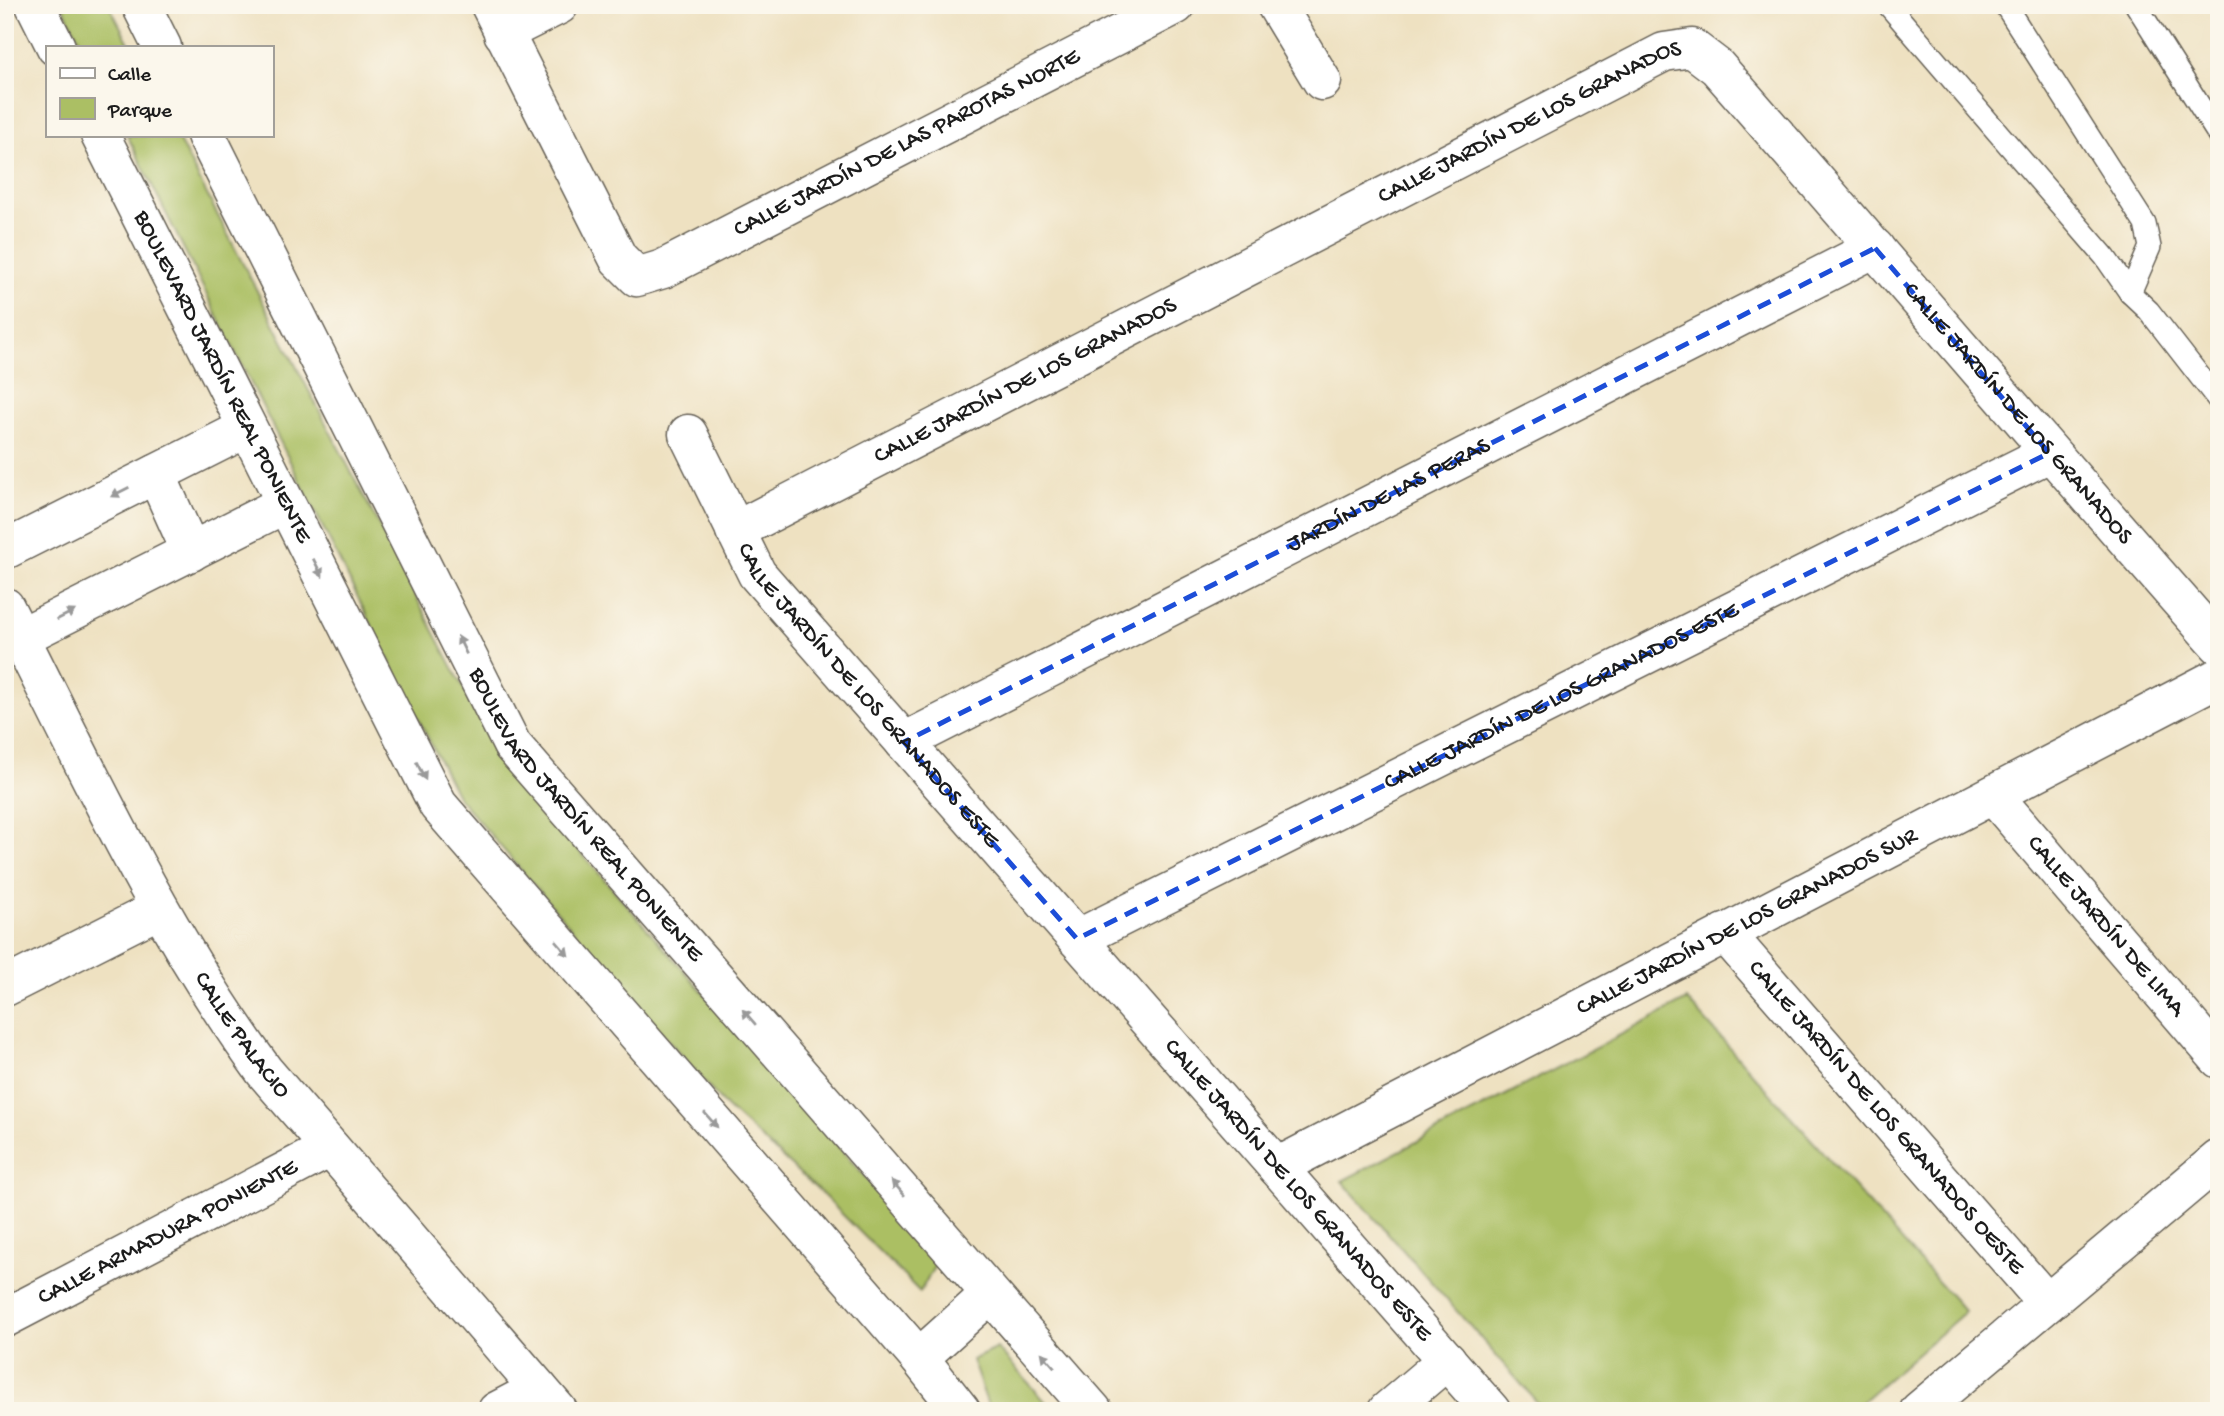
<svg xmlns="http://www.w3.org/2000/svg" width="2224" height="1416" font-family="'Gochi Hand',sans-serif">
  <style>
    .green { fill: #abbf64; stroke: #646e40; stroke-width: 2 }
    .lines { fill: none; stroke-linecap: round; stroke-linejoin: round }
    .lane-casing { stroke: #666156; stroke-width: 24 }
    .street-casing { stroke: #666156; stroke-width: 41 }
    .lane { stroke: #fff; stroke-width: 21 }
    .street { stroke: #fff; stroke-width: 38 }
    .oneway { fill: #999 }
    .marked { fill: none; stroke: #1d4ed8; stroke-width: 5; stroke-dasharray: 14 9; stroke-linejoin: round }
    .labels { text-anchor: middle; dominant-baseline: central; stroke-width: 6; stroke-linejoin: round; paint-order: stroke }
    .street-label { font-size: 24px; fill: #1c1c1c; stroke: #fbf7ec }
  </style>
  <rect width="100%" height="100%" fill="#fbf7ec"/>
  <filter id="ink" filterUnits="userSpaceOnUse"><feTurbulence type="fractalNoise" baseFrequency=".0143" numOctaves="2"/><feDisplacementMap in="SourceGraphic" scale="14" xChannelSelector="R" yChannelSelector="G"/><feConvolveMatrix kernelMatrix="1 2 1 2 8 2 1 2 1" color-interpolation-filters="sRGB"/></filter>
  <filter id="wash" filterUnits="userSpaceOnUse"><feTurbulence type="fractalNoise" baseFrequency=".00686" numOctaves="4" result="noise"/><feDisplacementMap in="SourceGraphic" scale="28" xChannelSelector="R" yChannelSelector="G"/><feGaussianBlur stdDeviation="1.57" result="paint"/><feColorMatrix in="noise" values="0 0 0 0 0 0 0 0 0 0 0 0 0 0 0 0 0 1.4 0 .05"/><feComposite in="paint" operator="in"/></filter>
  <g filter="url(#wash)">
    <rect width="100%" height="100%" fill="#eee1c1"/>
    <g class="green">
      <path d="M62 5H109L131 47H83Z"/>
      <path d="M127 135H176L503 764 938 1260 920 1292 819 1191 726 1107 457 796Z"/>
      <path d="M1687 1000 1965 1312 1851 1411H1545L1342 1181Z"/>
      <path d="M997 1348 1054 1411H990L972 1360Z"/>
    </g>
  </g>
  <g filter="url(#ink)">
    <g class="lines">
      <g class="lane-casing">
        <g id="lane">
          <path d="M1888 5 2105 257 2130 293 2149 311 2219 401"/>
          <path d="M2005 5 2145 224 2150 247 2130 293"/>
          <path d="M2136 5 2219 136"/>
        </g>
      </g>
      <g class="street-casing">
        <g id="street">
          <path d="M35 5 56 47"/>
          <path d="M141 5 162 47"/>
          <path id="s1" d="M490 5 618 258 637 277 663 269 1176 5"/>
          <path d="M1276 5 1322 81"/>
          <path d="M503 33 559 5"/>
          <path id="s2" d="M100 135 438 805 919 1358 961 1411"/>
          <path id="s3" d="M206 135 512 745 1093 1411"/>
          <path id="s4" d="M688 434 757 574 1491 1411"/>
          <path d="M156 474 191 552"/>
          <path id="s5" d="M735 531 1664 52 1692 48 1717 67C1885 259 2050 454 2219 645"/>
          <path d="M5 550 247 428"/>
          <path id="s6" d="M5 607C85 765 159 928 264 1071L558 1411"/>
          <path d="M5 645 285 504"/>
          <path id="s7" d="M904 742 1875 248"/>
          <path id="s8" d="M1993 795 2219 1059"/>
          <path id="s9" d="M1725 933 2047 1303"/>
          <path id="s10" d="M1077 939 2049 453"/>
          <path d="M5 987 159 909"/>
          <path id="s11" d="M1277 1167 2219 677"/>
          <path id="s12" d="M5 1318 330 1148"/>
          <path d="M919 1358 990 1294"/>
          <path d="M497 1411 539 1389"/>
          <path d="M1387 1411 1447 1360"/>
          <path d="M1919 1411 2219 1159"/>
        </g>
      </g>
      <use href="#lane" class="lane"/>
      <use href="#street" class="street"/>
    </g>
    <defs><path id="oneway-solid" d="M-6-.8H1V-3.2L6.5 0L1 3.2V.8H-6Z" transform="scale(1.75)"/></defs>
    <g class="oneway">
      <use href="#oneway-solid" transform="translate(120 492) rotate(153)"/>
      <use href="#oneway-solid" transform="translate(318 568) rotate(63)"/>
      <use href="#oneway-solid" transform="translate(66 615) rotate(-27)"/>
      <use href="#oneway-solid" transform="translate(462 645) rotate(-116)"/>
      <use href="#oneway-solid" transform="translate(421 771) rotate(63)"/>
      <use href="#oneway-solid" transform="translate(562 948) rotate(49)"/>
      <use href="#oneway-solid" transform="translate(749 1017) rotate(-131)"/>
      <use href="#oneway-solid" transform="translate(711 1120) rotate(49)"/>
      <use href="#oneway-solid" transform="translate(898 1188) rotate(-131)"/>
      <use href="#oneway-solid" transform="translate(1048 1360) rotate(-131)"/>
    </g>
  </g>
  <path class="marked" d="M1875 248 2049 453 1077 939 904 742Z"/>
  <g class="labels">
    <g class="street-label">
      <text stroke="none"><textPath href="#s5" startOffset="894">CALLE JARDÍN DE LOS GRANADOS</textPath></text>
      <text stroke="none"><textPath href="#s1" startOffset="612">CALLE JARDÍN DE LAS PAROTAS NORTE</textPath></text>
      <text stroke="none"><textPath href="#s2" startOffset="271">BOULEVARD JARDÍN REAL PONIENTE</textPath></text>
      <text stroke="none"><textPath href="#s5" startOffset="327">CALLE JARDÍN DE LOS GRANADOS</textPath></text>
      <text stroke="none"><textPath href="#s5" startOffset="1564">CALLE JARDÍN DE LOS GRANADOS</textPath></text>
      <text stroke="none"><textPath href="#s7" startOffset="544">JARDÍN DE LAS PERAS</textPath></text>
      <text stroke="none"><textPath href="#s4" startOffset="320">CALLE JARDÍN DE LOS GRANADOS ESTE</textPath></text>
      <text stroke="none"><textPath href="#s10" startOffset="542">CALLE JARDÍN DE LOS GRANADOS ESTE</textPath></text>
      <text stroke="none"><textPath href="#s3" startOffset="782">BOULEVARD JARDÍN REAL PONIENTE</textPath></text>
      <text stroke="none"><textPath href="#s11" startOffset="530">CALLE JARDÍN DE LOS GRANADOS SUR</textPath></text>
      <text stroke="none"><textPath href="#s8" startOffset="173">CALLE JARDÍN DE LIMA</textPath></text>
      <text stroke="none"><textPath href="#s6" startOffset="490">CALLE PALACIO</textPath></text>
      <text stroke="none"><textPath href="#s9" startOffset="245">CALLE JARDÍN DE LOS GRANADOS OESTE</textPath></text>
      <text stroke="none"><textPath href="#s4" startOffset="976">CALLE JARDÍN DE LOS GRANADOS ESTE</textPath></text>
      <text stroke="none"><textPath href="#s12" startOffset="184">CALLE ARMADURA PONIENTE</textPath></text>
    </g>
  </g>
  <rect width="2224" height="1416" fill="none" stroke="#fbf7ec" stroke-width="28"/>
  <rect x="46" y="46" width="228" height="91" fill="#fbf7ec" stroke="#a29f99" stroke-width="2"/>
  <rect x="60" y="68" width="35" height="10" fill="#ffffff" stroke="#a29f99" stroke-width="2"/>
  <text x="108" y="80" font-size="21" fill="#1c1c1c">Calle</text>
  <rect x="60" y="98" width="35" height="21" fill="#abbf64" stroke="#a29f99" stroke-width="2"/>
  <text x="108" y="116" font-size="21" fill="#1c1c1c">Parque</text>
</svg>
